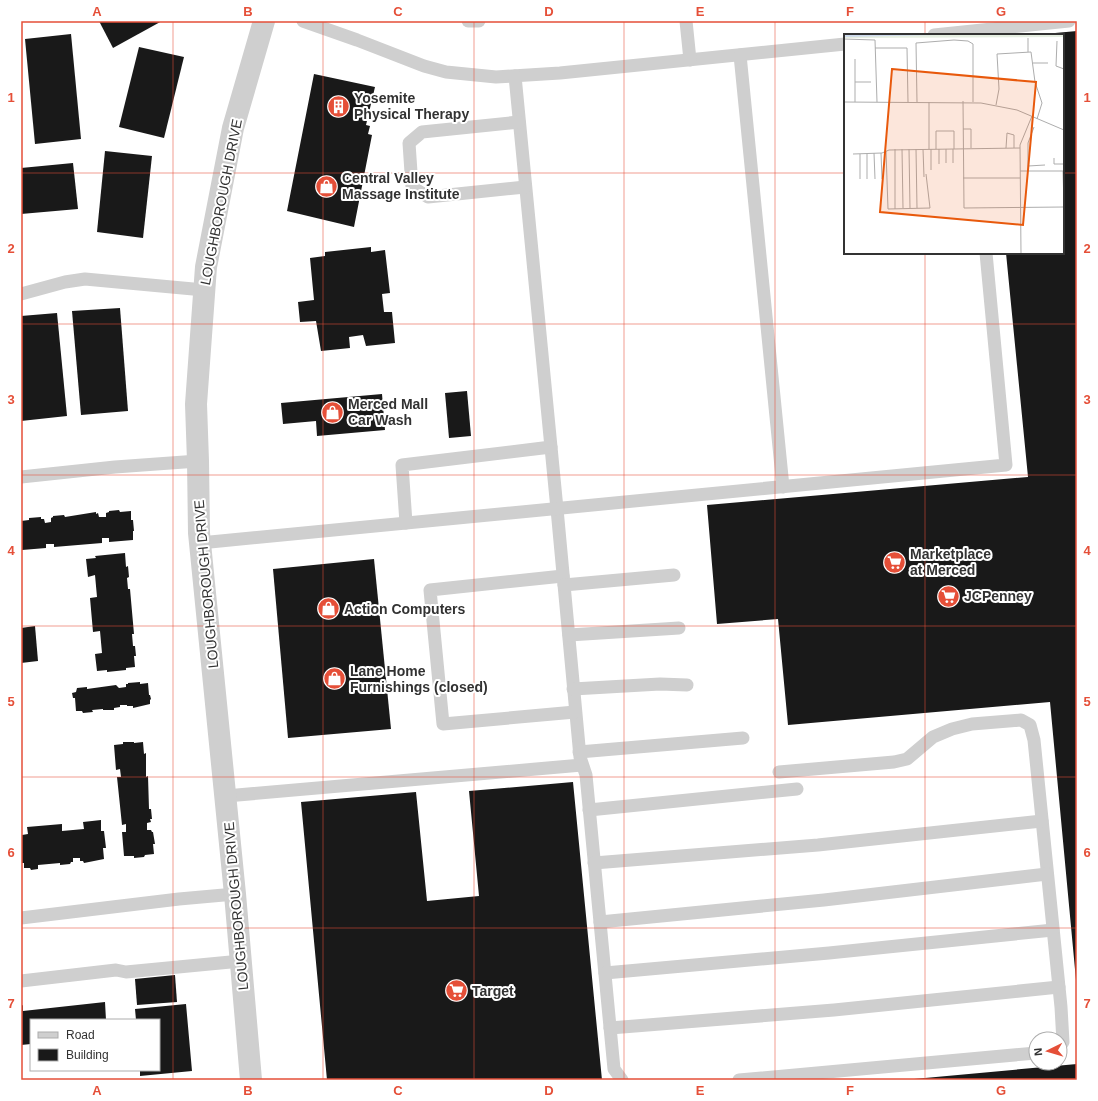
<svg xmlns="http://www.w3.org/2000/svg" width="1098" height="1101" font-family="Helvetica,sans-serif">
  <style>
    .building { fill: #191919 }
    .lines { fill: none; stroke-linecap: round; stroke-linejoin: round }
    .lane { stroke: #cfcfcf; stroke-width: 13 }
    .street { stroke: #cfcfcf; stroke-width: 22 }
    .grid { fill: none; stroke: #e54f38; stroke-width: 1; stroke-opacity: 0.55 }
    .labels { text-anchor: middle; stroke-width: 4; stroke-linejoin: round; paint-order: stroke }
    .poi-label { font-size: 14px; font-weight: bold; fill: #323232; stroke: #fff; text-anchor: start }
    .street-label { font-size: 14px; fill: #323232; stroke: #fff }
    .inset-river { fill: none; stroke: #cedaed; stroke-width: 2 }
    .inset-road { fill: none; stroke: #adadad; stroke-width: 1 }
    .view { fill: #e8590c; fill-opacity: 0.15; stroke: #e8590c; stroke-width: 2 }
    .inset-edge { fill: none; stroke: #323232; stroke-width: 2 }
    .neatline { fill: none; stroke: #e54f38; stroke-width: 1.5 }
    .grid-label { font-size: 13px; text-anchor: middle; font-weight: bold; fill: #e54f38 }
  </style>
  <rect width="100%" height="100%" fill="#fff"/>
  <g class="building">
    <polygon points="99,21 162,21 113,48"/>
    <polygon points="1077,31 1077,980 1076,980 1050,702 788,725 778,619 717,624 707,505 1028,477 1006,253 1063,253 1063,35 1044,35 1044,34"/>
    <polygon points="71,34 81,139 35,144 25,39"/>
    <polygon points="139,47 184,57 164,138 119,127"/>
    <polygon points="314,74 375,87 366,125 370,126 368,134 372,135 354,227 287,211"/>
    <polygon points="105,151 152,156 143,238 97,232"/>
    <polygon points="73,163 78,209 21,214 21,168"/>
    <polygon points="371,247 371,252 385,250 390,293 382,294 384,312 392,312 395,343 366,346 363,335 349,337 350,348 321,351 316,321 300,322 298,302 314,300 310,258 325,256 325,252"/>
    <polygon points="120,308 128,411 81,415 72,311"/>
    <polygon points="57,313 67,416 21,421 21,316"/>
    <polygon points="467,391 471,436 449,438 445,393"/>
    <polygon points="382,394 385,430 317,436 316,421 283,424 281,403"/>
    <polygon points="119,510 120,512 131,511 131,520 133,520 134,531 133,531 133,540 109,542 109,538 102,538 102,543 54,547 54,544 46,544 46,548 22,550 21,521 29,520 29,518 41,517 41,519 44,519 45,523 51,522 51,518 53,517 53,516 64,515 65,517 96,512 96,514 98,513 99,517 106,517 106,513 109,512 109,511"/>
    <polygon points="125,553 126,567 128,566 129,577 127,578 128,589 130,589 134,634 132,634 133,646 135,646 136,656 134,656 135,667 126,668 126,670 107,672 107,670 97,671 95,654 102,653 100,631 93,632 90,598 97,597 95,575 88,577 86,559 96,558 95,556"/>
    <polygon points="374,559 391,729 288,738 273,569"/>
    <polygon points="35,626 38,661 21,663 21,628"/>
    <polygon points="140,682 140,684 148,683 149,695 150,695 151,699 150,700 150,704 133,708 133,706 127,706 127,705 120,705 120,707 114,708 114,710 103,710 103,709 92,710 93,712 83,713 82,711 76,711 75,698 73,698 72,693 76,692 77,688 87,687 87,689 116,685 119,688 126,687 126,684 128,684 128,683"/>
    <polygon points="123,742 134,742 134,743 143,742 144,754 146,753 146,777 148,776 149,809 151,809 152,819 150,819 151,822 147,823 147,830 151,830 152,832 153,832 155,844 153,844 154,854 145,855 144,857 134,858 134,856 124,856 122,832 126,832 126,824 122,825 117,777 121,777 120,769 116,770 114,745 123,744"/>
    <polygon points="573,782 602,1080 327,1080 301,802 416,792 427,901 479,896 469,791"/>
    <polygon points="101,820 101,831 104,831 106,848 103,848 104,859 84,863 83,861 80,861 80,858 73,858 73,862 71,862 70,864 60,865 60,863 38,865 38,869 31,870 30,868 24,868 24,863 21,863 21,839 22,839 22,835 28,834 27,827 62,824 62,831 84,829 83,822"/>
    <polygon points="175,975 177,1002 137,1005 135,979"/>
    <polygon points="105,1002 106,1020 31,1020 31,1044 21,1045 21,1006 23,1005 23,1011"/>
    <polygon points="186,1004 192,1071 140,1076 140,1070 159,1070 159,1020 136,1020 135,1009"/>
    <polygon points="1077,1064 1077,1080 914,1080 914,1079"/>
  </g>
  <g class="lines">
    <g class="lane">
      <polyline points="303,21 357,40 424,66 446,72 496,77 560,73 845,44"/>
      <polyline points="468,21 479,21"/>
      <polyline points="686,21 690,60"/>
      <polyline points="934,35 1069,21"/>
      <polyline points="740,55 783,487"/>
      <polyline points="515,76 557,509 580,757 586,775 614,1069 622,1080"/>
      <polyline points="519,122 422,132 409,143 412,187 428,197 525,187"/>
      <polyline points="21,294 65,282 85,279 204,290"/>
      <polyline points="21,477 115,467 198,461"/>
      <polyline points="406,523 402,465 551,447"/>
      <polyline points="200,543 1006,465 986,253"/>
      <polyline points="563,576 430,590 443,724 575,712"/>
      <polyline points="564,585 674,575"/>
      <polyline points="569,635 679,628"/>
      <polyline points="573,689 660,684 687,685"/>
      <polyline points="579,752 743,738"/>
      <polyline points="779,772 894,762 907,759 933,737 952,729 972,724 1021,720 1030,725 1034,740 1061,1007 1063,1042 1060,1047"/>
      <polyline points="226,796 582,765"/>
      <polyline points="589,810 797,789"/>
      <polyline points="594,863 818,845 1042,821"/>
      <polyline points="21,918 179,899 235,894"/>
      <polyline points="600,922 824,900 1047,874"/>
      <polyline points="605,973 829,953 1053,930"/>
      <polyline points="21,981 116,970 126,972 241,961"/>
      <polyline points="610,1028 834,1010 1059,987"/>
      <polyline points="739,1080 1036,1053"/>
    </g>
    <polyline class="street" points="251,1080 235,894 199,533 198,461 196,404 206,267 233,128 264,21"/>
  </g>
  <path class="grid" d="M173,21v1059M323,21v1059M474,21v1059M624,21v1059M775,21v1059M925,21v14M21,173h824M1063,173h14M925,253v827M21,324h1056M21,475h1056M21,626h1056M21,777h1056M21,928h1056"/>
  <defs>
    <symbol id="building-disc" viewBox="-11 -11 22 22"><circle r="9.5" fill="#e54f38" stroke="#fff"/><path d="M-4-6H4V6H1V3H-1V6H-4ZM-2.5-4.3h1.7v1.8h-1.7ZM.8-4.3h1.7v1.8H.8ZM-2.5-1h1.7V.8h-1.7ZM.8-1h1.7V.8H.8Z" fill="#fff"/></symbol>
    <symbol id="shop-disc" viewBox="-11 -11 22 22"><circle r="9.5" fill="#e54f38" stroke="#fff"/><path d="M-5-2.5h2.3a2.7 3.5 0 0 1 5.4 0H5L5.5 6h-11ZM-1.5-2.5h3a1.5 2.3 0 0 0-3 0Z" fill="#fff"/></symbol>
    <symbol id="supermarket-disc" viewBox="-11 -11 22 22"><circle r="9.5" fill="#e54f38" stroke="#fff"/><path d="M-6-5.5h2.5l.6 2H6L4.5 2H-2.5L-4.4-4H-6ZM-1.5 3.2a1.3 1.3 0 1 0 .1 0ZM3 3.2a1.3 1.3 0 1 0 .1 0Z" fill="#fff"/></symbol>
  </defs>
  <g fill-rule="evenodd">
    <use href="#building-disc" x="326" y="94" width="25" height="25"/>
    <use href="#shop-disc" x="314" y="174" width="25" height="25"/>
    <use href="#shop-disc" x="320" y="400" width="25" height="25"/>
    <use href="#supermarket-disc" x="882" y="550" width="25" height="25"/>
    <use href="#supermarket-disc" x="936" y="584" width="25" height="25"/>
    <use href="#shop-disc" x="316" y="596" width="25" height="25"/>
    <use href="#shop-disc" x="322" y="666" width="25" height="25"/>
    <use href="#supermarket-disc" x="444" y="978" width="25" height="25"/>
  </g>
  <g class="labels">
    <g class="poi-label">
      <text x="354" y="103">Yosemite<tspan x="354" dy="16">Physical Therapy</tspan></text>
      <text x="342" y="183">Central Valley<tspan x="342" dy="16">Massage Institute</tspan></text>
      <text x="348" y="409">Merced Mall<tspan x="348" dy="16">Car Wash</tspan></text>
      <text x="910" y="559">Marketplace<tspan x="910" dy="16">at Merced</tspan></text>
      <text x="964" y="601">JCPenney</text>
      <text x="344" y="614">Action Computers</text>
      <text x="350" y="676">Lane Home<tspan x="350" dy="16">Furnishings (closed)</tspan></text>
      <text x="472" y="996">Target</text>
    </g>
    <g class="street-label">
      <text transform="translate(221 202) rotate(-79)" y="5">LOUGHBOROUGH DRIVE</text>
      <text transform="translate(206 584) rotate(-95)" y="5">LOUGHBOROUGH DRIVE</text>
      <text transform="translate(236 906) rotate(-95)" y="5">LOUGHBOROUGH DRIVE</text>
    </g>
  </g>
  <g transform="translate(844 34)">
    <rect width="220" height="220" fill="#fff"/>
    <path d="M0,0h220v3l-220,1z" fill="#e5eee1"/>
    <path class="inset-river" d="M0,2l92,-2"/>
    <path class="inset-road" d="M184,4v14M0,5l31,1 2,62M213,7l-1,25 8,3M31,14h32l1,54M11,25v43M189,29h15M11,48h16M119,67l1,107 100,-1M0,68l137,1 36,7 47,20M73,68l-1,-59 38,-3 14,1 5,3v58M85,68v47M152,71l3,-16 -2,-35 34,-2 4,30 7,21 -5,16M119,95h8v19M162,114l1,-15 7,2v13M51,115v60M58,115l1,59M65,115l1,59M72,115l1,59M79,115l1,28M87,115v21M92,115v-18h18v18M109,115v14M42,117l2,58 42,-1 -4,-34M30,119l1,26M37,119l1,26M9,120l29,-1 7,-3 131,-2M16,120v25M23,120v25M210,124v6h10M102,129v-14M95,130v-15M184,132l17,-1M176,137h43l1,34M184,137v-28l6,-16M119,144h57M177,220l-1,-109 12,-29"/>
    <path class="view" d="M48,35l144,13 -13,143 -143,-13z"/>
    <rect width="220" height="220" class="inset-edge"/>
  </g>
  <rect width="1098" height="1101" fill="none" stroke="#ffffff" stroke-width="44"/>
  <rect x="30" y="1019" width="130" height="52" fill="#ffffff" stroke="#adadad"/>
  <rect x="38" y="1032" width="20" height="6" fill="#cfcfcf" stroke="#adadad"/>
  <text x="66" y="1039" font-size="12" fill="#323232">Road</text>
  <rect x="38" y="1049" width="20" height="12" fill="#191919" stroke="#adadad"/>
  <text x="66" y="1059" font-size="12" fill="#323232">Building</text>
  <g transform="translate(1048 1051) rotate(265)"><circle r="19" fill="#ffffff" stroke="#adadad"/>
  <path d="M0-3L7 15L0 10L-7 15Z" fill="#e54f38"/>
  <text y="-6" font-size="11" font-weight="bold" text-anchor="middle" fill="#323232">N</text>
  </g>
  <rect x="22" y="22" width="1054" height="1057" class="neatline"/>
  <g class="grid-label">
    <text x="97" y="16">A</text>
    <text x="248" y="16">B</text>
    <text x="398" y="16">C</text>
    <text x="549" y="16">D</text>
    <text x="700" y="16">E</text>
    <text x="850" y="16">F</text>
    <text x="1001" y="16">G</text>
    <text x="11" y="102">1</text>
    <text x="1087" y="102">1</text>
    <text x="11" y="253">2</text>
    <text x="1087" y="253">2</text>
    <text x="11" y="404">3</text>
    <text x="1087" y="404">3</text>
    <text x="11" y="555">4</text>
    <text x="1087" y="555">4</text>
    <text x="11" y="706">5</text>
    <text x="1087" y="706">5</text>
    <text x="11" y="857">6</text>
    <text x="1087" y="857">6</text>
    <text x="11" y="1008">7</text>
    <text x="1087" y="1008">7</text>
    <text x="97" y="1095">A</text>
    <text x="248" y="1095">B</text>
    <text x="398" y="1095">C</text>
    <text x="549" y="1095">D</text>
    <text x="700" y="1095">E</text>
    <text x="850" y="1095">F</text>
    <text x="1001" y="1095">G</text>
  </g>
</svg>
